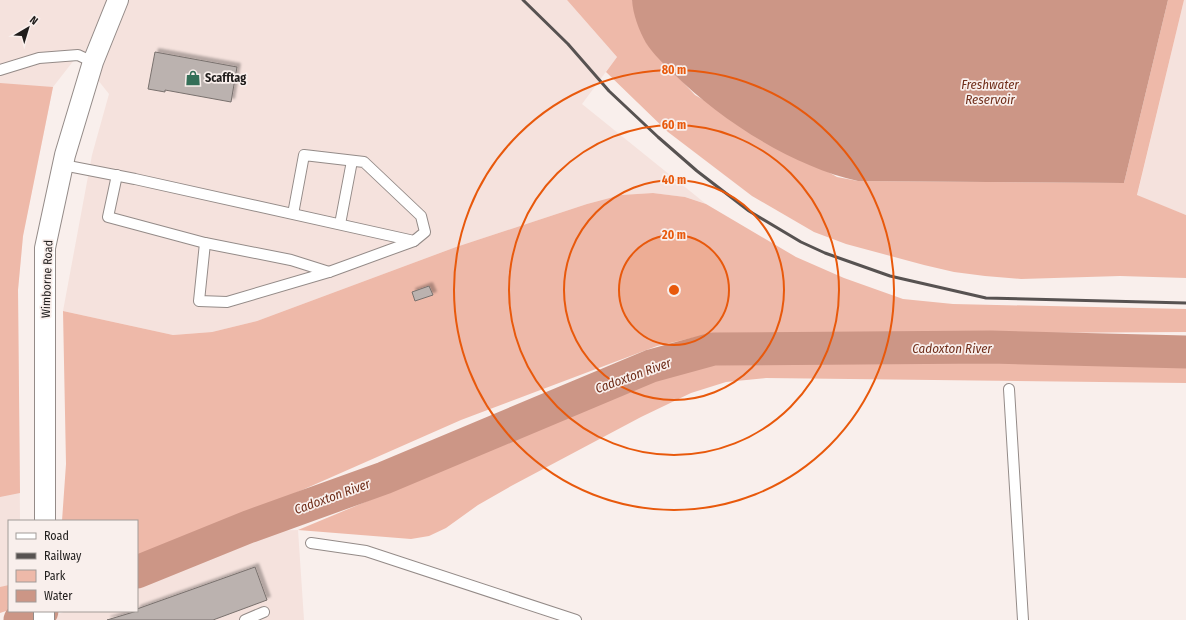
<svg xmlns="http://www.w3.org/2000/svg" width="1186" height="620" font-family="'Fira Sans Condensed',sans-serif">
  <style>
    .built { fill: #f5e2dd }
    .green { fill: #eeb9a9 }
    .water { fill: #cc9686 }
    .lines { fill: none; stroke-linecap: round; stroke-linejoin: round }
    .river { stroke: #cc9686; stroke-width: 33 }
    .building { fill: #bbb2af; stroke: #79716e; filter: url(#shadow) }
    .lane-casing { stroke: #948b88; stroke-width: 12 }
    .street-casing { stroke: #948b88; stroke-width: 22 }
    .lane { stroke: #fff; stroke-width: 10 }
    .street { stroke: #fff; stroke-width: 20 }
    .rail { stroke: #575251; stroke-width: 3 }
    .ring { fill: none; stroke: #e8590c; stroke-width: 2 }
    .labels { text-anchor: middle; stroke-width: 3.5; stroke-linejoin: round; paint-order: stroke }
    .poi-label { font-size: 12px; font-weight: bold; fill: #1f1c1b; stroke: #f9efec; text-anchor: start }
    .street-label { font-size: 12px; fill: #1f1c1b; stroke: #f9efec }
    .water-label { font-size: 13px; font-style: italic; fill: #702e1a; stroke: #f9efec }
    .centre { fill: #e8590c; stroke: #f9efec; stroke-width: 2 }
    .ring-label { font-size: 12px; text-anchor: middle; font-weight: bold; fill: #e8590c; stroke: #f9efec; stroke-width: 3.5; stroke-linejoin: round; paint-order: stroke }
  </style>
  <defs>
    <filter id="shadow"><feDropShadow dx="3.5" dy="-3.5" stdDeviation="1" flood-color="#0004"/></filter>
  </defs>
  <rect width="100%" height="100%" fill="#f9efec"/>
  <g class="built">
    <polygon points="0,0 567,0 617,57 582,104 706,204 685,197 653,193 621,195 587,204 456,247 257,321 212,332 173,335 63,311 92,155 109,94 78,55 53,87 23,236 18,290 20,521 9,521 9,596 0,600"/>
    <polygon points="1184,0 1186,0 1186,215 1137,196"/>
    <polygon points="298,530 304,620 44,620 66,611 137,611 137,582 262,531"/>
  </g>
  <g class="green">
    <polygon points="567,0 632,0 647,44 695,95 837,177 858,181 1124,183 1168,0 1184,0 1137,195 1186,215 1186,278 1120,276 1021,279 985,276 954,272 924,265 846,244 814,232 752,196 668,132 606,72 617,57"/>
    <polygon points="0,83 53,87 23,236 18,290 20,493 0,497"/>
    <polygon points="653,193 685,197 706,204 796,257 844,278 903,299 953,304 1186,309 1186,332 728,335 696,337 657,346 461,420 275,502 137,556 137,521 62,521 66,464 63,311 173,335 212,332 257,321 456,247 587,204 621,195"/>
    <polygon points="747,359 1186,365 1186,383 766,378 726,382 691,393 641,417 513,485 478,505 446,528 429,536 411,539 298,530 665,377 700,366"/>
    <polygon points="9,585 9,610 0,613 0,587"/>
  </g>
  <path class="water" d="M632,0h536l-44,183 -266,-2c-66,-15 -138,-61 -185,-108 -9,-9 -20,-19 -27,-30 -7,-13 -13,-28 -14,-43z"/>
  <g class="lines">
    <g class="river">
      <polyline points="137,572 248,527 384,478 651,366 713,349 991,347 1186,352"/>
      <polyline points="20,620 42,611"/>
    </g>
  </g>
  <g class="building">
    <polygon points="155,52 237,67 231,102 165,90 165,92 148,89"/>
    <polygon points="429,286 433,295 415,301 412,292"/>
    <polygon points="255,567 267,600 213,620 107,620 137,611 137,609"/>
  </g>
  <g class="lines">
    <defs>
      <g id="lane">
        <polyline points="0,70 39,58 78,55 93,62"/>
        <polyline points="63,165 135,179 414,241 425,232 421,216 364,162 304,155 293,214"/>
        <polyline points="117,175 108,217 205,243 199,301 227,302 329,272 414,241"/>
        <polyline points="340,224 352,161"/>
        <polyline points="205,243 291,260 329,272"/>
        <polyline points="1009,389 1023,620"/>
        <polyline points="311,543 366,551 576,620"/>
        <polyline points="245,620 264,612"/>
      </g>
      <g id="street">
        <polyline points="45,521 45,248 65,155 93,62 118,0"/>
        <polyline points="44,620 44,611"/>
      </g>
    </defs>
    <use href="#lane" class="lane-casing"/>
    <use href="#street" class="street-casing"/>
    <use href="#lane" class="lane"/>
    <use href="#street" class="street"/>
    <polyline class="rail" points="523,0 568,44 609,91 658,137 697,171 749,211 801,242 825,253 890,276 986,298 1186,303"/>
  </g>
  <circle cx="674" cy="290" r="55" fill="#e8590c" fill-opacity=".12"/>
  <g class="ring">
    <circle cx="674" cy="290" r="55"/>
    <circle cx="674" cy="290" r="110"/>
    <circle cx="674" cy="290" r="165"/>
    <circle cx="674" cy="290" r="220"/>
  </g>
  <defs>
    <symbol id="shop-bare" viewBox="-9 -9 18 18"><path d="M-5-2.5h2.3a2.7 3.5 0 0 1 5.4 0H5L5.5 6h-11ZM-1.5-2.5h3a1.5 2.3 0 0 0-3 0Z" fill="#346f58" stroke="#f9efec" stroke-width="2.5" paint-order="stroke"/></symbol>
  </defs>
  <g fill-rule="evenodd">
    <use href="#shop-bare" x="182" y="67" width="22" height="22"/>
  </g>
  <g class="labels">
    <g class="poi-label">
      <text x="205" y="82">Scafftag</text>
    </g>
    <g class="street-label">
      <text transform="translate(47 279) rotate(-88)" y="4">Wimborne Road</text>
    </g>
    <g class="water-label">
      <text x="990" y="89">Freshwater<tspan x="990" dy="15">Reservoir</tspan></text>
      <text x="952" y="353">Cadoxton River</text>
      <text transform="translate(633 375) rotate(-20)" y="5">Cadoxton River</text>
      <text transform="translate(332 496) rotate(-20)" y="5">Cadoxton River</text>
    </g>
  </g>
  <circle cx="674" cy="290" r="6" class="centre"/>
  <g class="ring-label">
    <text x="674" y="74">80 m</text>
    <text x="674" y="129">60 m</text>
    <text x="674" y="184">40 m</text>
    <text x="674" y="239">20 m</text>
  </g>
  <rect x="8" y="520" width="130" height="92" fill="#f9efec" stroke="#a29b98"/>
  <rect x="16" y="533" width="20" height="6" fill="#ffffff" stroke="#a29b98"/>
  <text x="44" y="540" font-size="12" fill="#1f1c1b">Road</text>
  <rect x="16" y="553" width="20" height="6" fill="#575251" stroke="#a29b98"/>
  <text x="44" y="560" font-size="12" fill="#1f1c1b">Railway</text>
  <rect x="16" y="570" width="20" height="12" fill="#eeb9a9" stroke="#a29b98"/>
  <text x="44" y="580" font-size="12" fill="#1f1c1b">Park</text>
  <rect x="16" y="590" width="20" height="12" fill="#cc9686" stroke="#a29b98"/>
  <text x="44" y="600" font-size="12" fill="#1f1c1b">Water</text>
  <g transform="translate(28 28) rotate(38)" stroke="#f9efec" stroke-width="3" paint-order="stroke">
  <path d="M0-3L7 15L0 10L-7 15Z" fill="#1f1c1b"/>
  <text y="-6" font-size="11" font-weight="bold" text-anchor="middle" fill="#1f1c1b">N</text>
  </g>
</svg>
